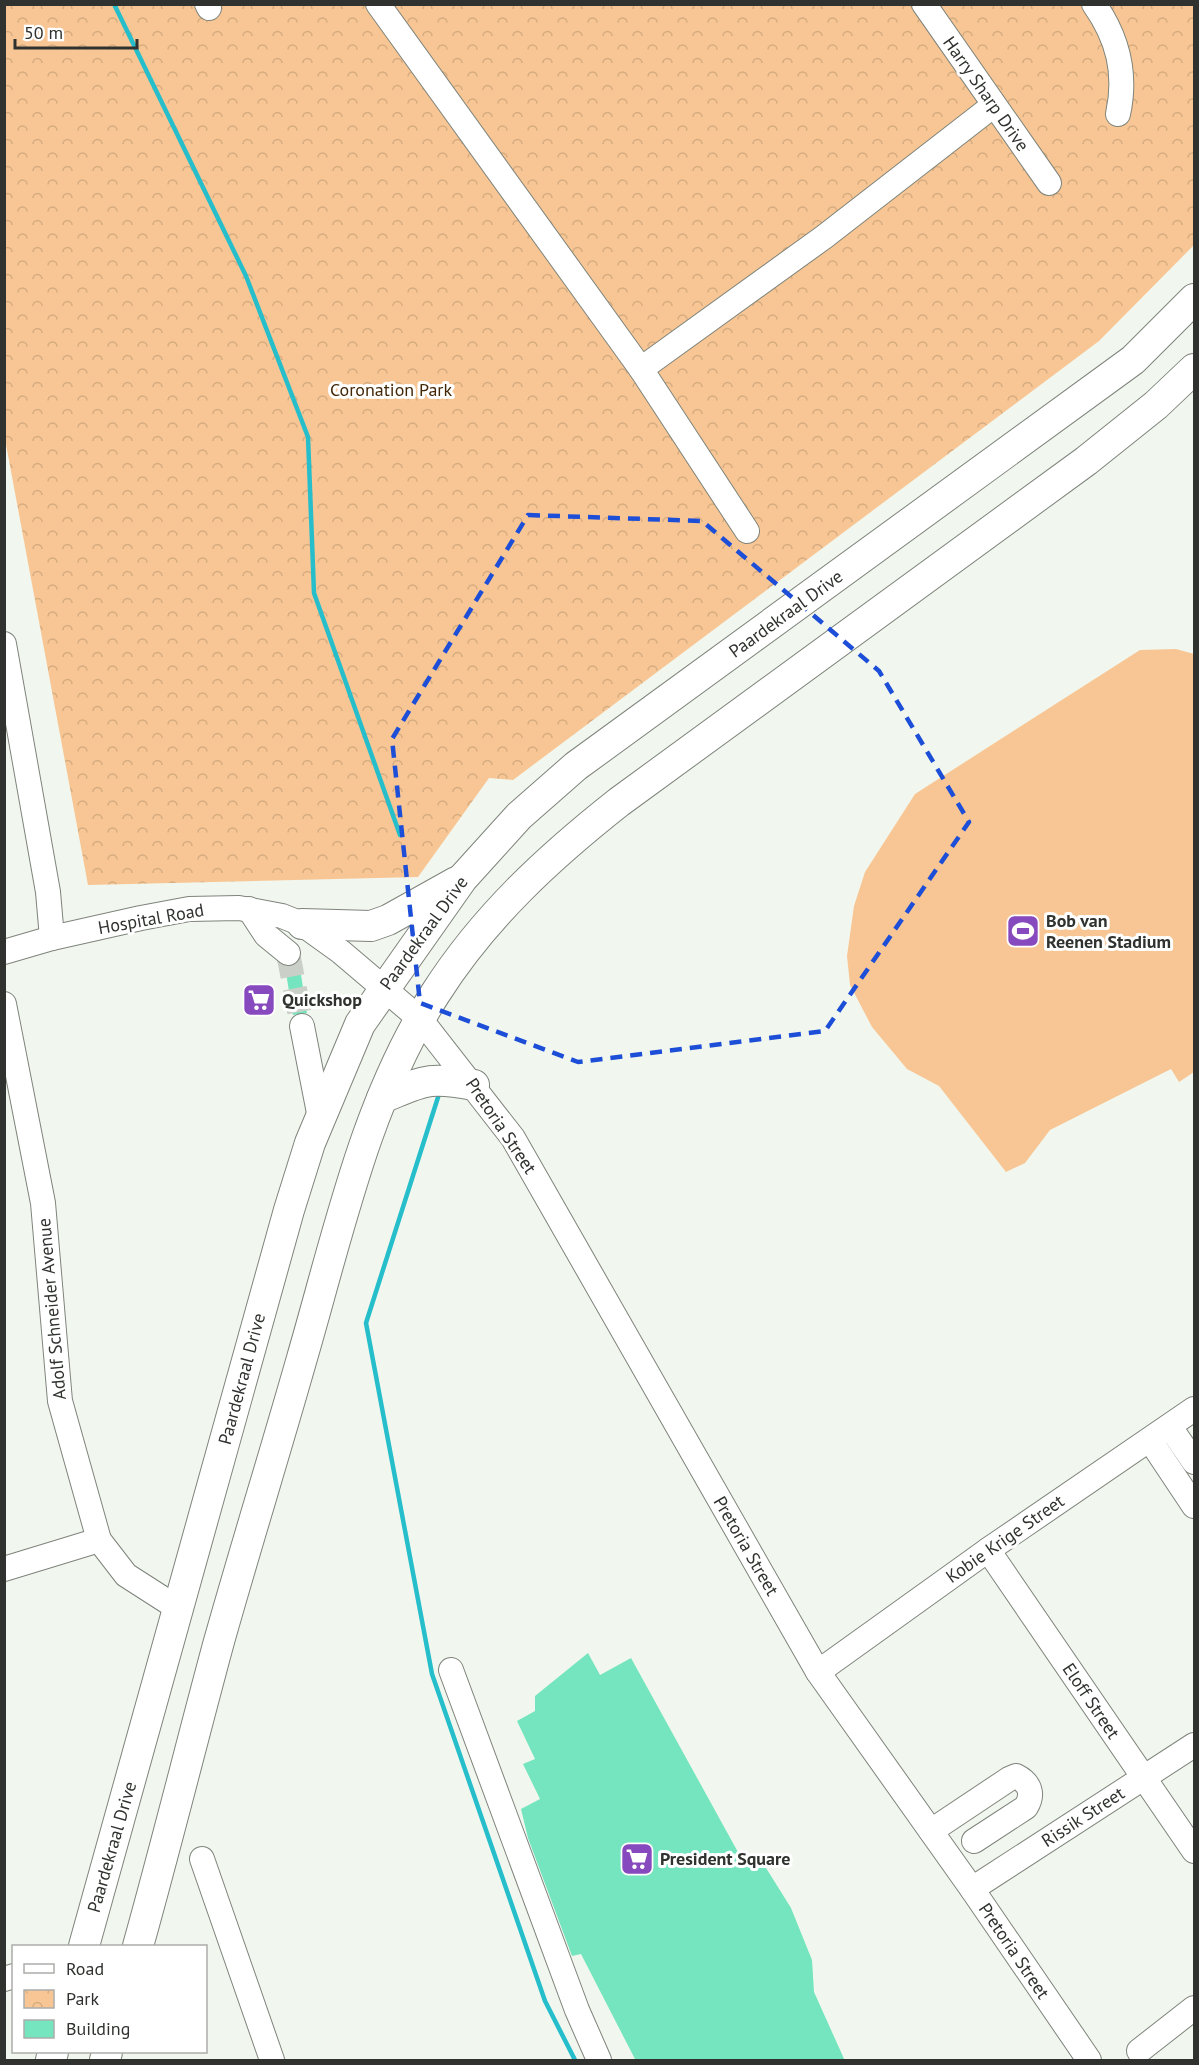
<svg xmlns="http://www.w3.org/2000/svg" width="1199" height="2065" font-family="'PT Sans',sans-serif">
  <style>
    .park { fill: url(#park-crowns) }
    .pitch { fill: #f8c694 }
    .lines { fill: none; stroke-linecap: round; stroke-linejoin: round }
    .stream { stroke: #26beca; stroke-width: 4.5 }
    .building { fill: #74e5be }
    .minor-tunnel { stroke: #cad0c8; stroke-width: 24; stroke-dasharray: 24 12; stroke-linecap: butt }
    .minor-casing { stroke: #7e847b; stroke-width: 26 }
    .major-casing { stroke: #7e847b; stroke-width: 32 }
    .minor { stroke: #fff; stroke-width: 24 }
    .major { stroke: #fff; stroke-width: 30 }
    .marked { fill: none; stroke: #1d4ed8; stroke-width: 4.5; stroke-dasharray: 12 8; stroke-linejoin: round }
    .labels { text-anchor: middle; stroke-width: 6; stroke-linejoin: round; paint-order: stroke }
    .street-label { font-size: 18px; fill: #2f322e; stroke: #fff }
    .park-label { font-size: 18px; fill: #422707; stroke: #fff }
    .poi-label { font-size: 18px; font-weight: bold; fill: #2f322e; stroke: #fff; text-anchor: start }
  </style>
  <defs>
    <pattern id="park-crowns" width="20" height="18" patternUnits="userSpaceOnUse" patternTransform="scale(1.5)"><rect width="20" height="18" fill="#f8c694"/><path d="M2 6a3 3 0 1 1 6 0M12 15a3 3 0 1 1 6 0" fill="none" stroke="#d5ab80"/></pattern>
  </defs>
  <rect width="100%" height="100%" fill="#f1f7ee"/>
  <polygon class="park" points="4,5 1194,5 1194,245 1099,341 513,780 489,778 418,877 88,885 5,439"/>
  <polygon class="pitch" points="1176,649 1194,654 1194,1072 1179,1082 1171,1069 1050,1130 1025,1163 1006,1172 939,1086 907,1069 872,1027 850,985 847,956 854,906 865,872 915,794 1140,650"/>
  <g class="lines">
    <g class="stream">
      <polyline points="114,4 246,276 308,437 314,593 400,835"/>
      <polyline points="440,1091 366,1323 432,1674 545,2001 575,2060"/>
    </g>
  </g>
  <g class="building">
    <polygon points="299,962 307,1013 293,1015 285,967"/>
    <polygon points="588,1653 600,1675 631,1658 744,1863 758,1855 791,1908 812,1960 814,1992 845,2061 636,2061 581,1954 572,1956 528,1838 521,1809 540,1799 523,1764 535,1759 517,1721 535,1711 535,1696"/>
  </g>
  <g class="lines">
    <polyline class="minor-tunnel" points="288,953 302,1026"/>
    <defs>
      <g id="minor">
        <polyline points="207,4 209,8"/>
        <polyline points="378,4 641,369 747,531"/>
        <polyline points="924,4 1049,183"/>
        <path d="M1094,4c24,34 33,69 24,110"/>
        <polyline points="641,369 824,237 994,105"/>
        <polyline points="4,644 48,892 52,938"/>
        <polyline points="249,909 266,935 288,953"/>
        <polyline points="4,952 52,938 141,918 189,909 239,908 282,916 302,924 341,952 421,1020 513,1138 818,1672 972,1889 1089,2060"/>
        <polyline points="4,1004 43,1203 60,1401 99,1540 126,1575 179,1609"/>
        <polyline points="302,1026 320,1118"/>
        <polyline points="1170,1427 1194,1462"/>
        <polyline points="1150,1440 1194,1506"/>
        <polyline points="988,1550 1194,1851"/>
        <polyline points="4,1569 99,1540"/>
        <polyline points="451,1670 577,2010 599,2060"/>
        <polyline points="818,1672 988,1550 1194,1409"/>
        <path d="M931,1831l78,-52 7,-3c14,7 18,18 10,31l-52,34"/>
        <polyline points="202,1859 272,2060"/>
        <polyline points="972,1889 1194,1745"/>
        <polyline points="4,1979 14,1976"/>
        <polyline points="1139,2051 1194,2008"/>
      </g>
      <g id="major">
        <polyline points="302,924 371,926 388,920 456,882"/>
        <path d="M382,1098c42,-17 45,-22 92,-13"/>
        <polyline points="84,1946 289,1210 310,1143 360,1024 462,879 519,816 576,766 1133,360 1194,299"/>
        <path d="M138,1946c28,-100 53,-201 80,-301 27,-96 57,-192 84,-287 36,-123 63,-255 133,-364 49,-77 113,-136 184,-192l467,-341 70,-56 38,-36"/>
        <polyline points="51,2060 53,2052"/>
        <polyline points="105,2060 107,2052"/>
      </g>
    </defs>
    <use href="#minor" class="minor-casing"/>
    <use href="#major" class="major-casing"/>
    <use href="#minor" class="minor"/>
    <use href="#major" class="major"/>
  </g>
  <path class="marked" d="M528,515l174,6 177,150 90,151 -144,209 -247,31 -158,-59 -28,-264z"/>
  <defs>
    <symbol id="stadium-square" viewBox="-11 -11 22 22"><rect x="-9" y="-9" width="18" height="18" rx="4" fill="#8749be" stroke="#fff"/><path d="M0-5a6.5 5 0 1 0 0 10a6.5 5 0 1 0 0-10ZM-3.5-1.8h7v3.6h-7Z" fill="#fff"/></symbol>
    <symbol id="supermarket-square" viewBox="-11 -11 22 22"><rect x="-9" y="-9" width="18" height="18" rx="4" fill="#8749be" stroke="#fff"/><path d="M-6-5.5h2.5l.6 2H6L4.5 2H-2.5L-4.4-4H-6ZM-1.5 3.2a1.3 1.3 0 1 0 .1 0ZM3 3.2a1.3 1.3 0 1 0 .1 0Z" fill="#fff"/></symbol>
  </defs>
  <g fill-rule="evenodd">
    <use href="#stadium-square" x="1004" y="912" width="38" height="38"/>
    <use href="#supermarket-square" x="240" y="981" width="38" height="38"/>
    <use href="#supermarket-square" x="618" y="1840" width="38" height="38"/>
  </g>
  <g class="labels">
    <g class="street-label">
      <text transform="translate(986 94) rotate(55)" y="6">Harry Sharp Drive</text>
      <text transform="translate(786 614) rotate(-36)" y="6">Paardekraal Drive</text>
      <text transform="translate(151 919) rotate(-10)" y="6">Hospital Road</text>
      <text transform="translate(424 933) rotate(-54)" y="6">Paardekraal Drive</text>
      <text transform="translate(501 1126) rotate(56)" y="6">Pretoria Street</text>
      <text transform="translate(52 1309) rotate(-95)" y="6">Adolf Schneider Avenue</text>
      <text transform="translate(242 1379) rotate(-75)" y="6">Paardekraal Drive</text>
      <text transform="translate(1005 1539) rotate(-35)" y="6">Kobie Krige Street</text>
      <text transform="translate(746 1546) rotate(60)" y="6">Pretoria Street</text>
      <text transform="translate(1091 1701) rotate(56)" y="6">Eloff Street</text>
      <text transform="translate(1083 1817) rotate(-33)" y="6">Rissik Street</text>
      <text transform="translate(112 1847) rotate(-74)" y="6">Paardekraal Drive</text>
      <text transform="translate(1014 1951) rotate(56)" y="6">Pretoria Street</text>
    </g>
    <g class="park-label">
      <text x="391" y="396">Coronation Park</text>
    </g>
    <g class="poi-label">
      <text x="1046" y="927">Bob van<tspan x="1046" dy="21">Reenen Stadium</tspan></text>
      <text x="282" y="1006">Quickshop</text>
      <text x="660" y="1865">President Square</text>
    </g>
  </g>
  <rect width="1199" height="2065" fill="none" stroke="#2f322e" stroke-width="12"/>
  <rect x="12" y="1945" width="195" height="108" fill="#ffffff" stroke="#acadab" stroke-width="1.5"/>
  <rect x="24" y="1964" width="30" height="9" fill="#ffffff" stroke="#acadab" stroke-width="1.5"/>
  <text x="66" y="1975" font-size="18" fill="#2f322e">Road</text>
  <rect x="24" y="1990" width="30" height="18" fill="url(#park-crowns)" stroke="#acadab" stroke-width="1.5"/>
  <text x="66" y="2005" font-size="18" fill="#2f322e">Park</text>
  <rect x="24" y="2020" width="30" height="18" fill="#74e5be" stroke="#acadab" stroke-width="1.5"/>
  <text x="66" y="2035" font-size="18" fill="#2f322e">Building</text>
  <path d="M15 39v9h122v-9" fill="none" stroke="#2f322e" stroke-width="3"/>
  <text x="24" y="39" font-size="18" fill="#2f322e" stroke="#ffffff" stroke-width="4.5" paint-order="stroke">50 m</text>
</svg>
